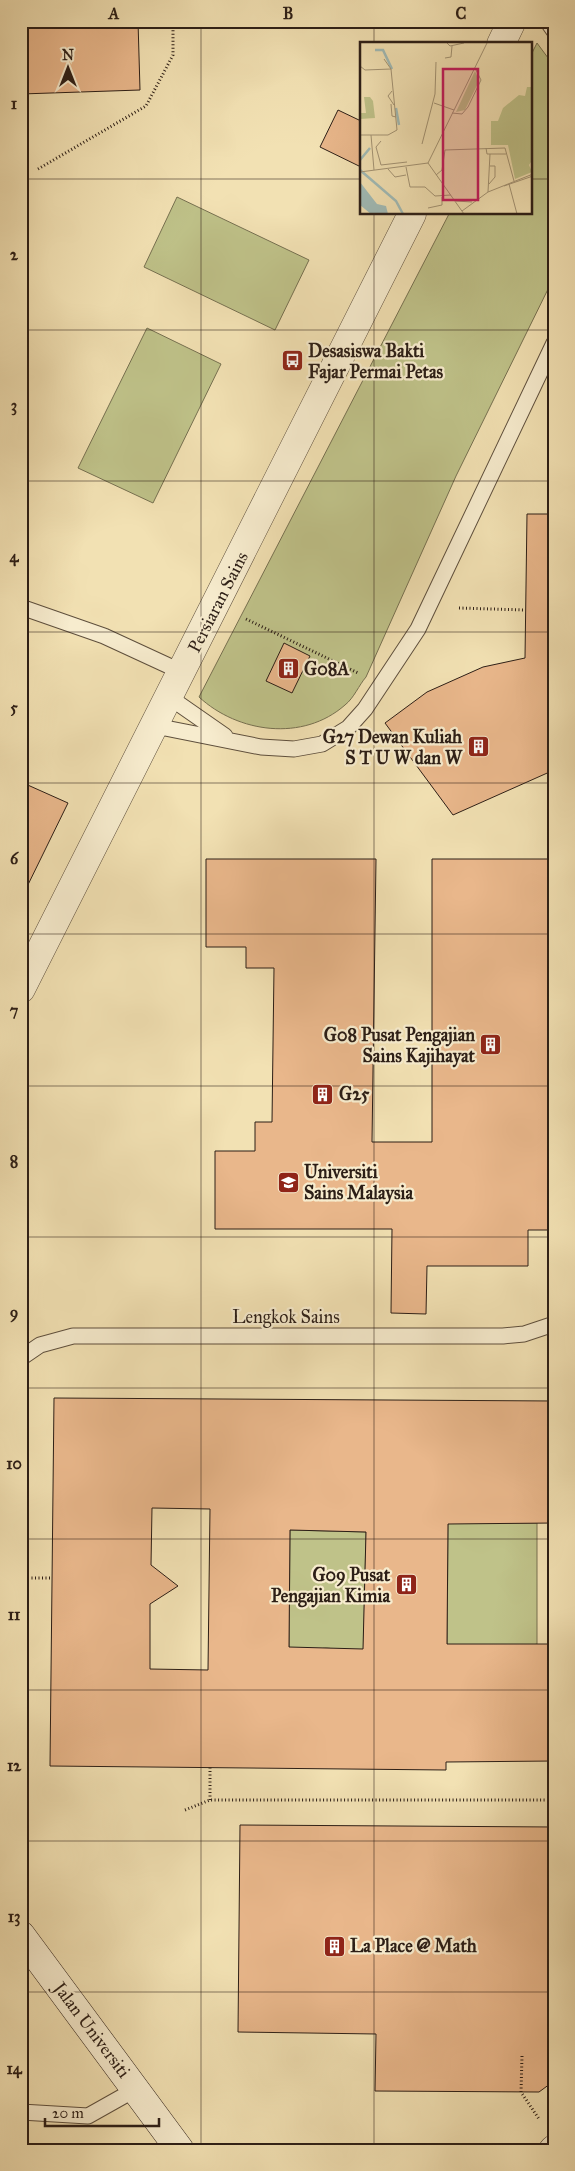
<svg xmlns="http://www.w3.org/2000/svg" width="575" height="2171" font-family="'IM FELL Great Primer',serif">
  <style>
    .green { fill: #bfc289; stroke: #767050 }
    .building { fill: #e9b78b; stroke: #2c1e16; fill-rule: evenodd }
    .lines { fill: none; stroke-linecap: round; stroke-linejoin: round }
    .lane-casing { stroke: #5e4f3d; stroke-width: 17 }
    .street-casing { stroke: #5e4f3d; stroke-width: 29 }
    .secondary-casing { stroke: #2c1e16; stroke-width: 29 }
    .path { stroke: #2c1e16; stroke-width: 3; stroke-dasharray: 1 2.5; stroke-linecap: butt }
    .lane { stroke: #f7ecce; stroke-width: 15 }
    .street { stroke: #f7ecce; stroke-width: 28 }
    .secondary { stroke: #f7ecce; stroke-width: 28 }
    .grid { fill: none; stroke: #2c1e16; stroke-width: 1; stroke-opacity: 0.55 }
    .labels { text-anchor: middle; stroke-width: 4.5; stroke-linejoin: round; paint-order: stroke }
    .poi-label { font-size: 18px; font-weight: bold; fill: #2c1e16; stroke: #f7ecce; text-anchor: start }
    .street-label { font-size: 18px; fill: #2c1e16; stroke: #f7ecce }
    .inset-river { fill: none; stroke: #a0bbb7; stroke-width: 2.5 }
    .inset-road { fill: none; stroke: #a39374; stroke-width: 1 }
    .view { fill: #c2185b; fill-opacity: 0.15; stroke: #c2185b; stroke-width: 2.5 }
    .inset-edge { fill: none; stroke: #2c1e16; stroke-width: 2.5 }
    .neatline { fill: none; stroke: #2c1e16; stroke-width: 2 }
    .grid-label { font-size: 16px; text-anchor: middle; font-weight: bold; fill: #2c1e16 }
  </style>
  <rect width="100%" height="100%" fill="#f2e1b3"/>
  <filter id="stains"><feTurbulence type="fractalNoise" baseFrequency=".004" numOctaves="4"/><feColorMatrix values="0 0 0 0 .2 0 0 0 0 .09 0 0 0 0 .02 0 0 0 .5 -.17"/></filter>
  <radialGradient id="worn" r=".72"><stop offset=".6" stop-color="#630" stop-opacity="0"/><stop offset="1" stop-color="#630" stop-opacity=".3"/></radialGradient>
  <g class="green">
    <path d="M537,43l17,23v211l-98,199 -90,201c-7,8 -12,21 -21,28 -42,37 -107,28 -146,-8l250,-483h82v-159z"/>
    <polygon points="177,197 309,260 275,330 144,267"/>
    <polygon points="147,328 221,364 153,503 78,468"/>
    <rect x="551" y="948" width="3" height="193"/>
    <polygon points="448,1523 537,1523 537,1644 447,1665"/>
    <path d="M290,1530l76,2 -3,139c-38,-31 -35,-30 -74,-1z"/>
  </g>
  <g class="building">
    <polygon points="21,21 138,21 140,90 21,94"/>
    <polygon points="338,110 361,121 361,167 320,147"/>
    <polygon points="527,514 554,514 554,770 453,815 385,723 427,692 483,667 525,658"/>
    <polygon points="284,643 310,656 292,693 266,681"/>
    <polygon points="21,782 68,803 21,899"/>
    <polygon points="206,859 376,859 372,1142 432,1142 432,859 554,859 554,948 551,948 554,1230 528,1230 528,1266 427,1266 426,1314 391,1313 392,1229 215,1229 215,1151 255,1151 255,1122 272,1122 274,968 246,968 246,947 206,947"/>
    <path d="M54,1398l500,3v122l-106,1 -1,120h107v117l-108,1v8l-396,-4zM152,1508l58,1 -2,161 -58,-1v-65l28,-18 -27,-21zM290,1530l76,2 -3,117 -74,-2z"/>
    <polygon points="240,1825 554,1827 554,2081 539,2092 375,2091 376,2034 238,2032"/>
  </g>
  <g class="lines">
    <defs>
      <g id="lane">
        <polyline points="547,21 554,31"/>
        <polyline points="21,607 104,636 182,672"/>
        <polyline points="169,697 225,736"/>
        <polyline points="155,726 261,747 294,749 322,744 348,728 365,709 418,629 554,343"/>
        <polyline points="21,1358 40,1345 73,1336 503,1336 524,1334 554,1324"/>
        <polyline points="21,2112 88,2116 136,2089"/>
      </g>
      <g id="street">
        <polyline points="501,44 512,21"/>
        <polyline points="21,989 412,214"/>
      </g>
      <g id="secondary">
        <polyline points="21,1935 180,2150"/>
        <polyline points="553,2150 554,2149"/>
      </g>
    </defs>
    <use href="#lane" class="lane-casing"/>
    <use href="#street" class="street-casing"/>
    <use href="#secondary" class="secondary-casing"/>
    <g class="path">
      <polyline points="38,169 146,106 173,55 173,21"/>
      <polyline points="459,608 525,610"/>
      <polyline points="246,619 358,673"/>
      <polyline points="21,1578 52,1578"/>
      <polyline points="210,1800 210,1767"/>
      <polyline points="185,1810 210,1800 554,1800"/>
      <polyline points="522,2056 521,2092 539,2119"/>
    </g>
    <use href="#lane" class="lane"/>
    <use href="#street" class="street"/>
    <use href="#secondary" class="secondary"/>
  </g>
  <path class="grid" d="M201,21v2129M374,21v23M21,179h340M531,179h23M374,214v1936M21,330h533M21,481h533M21,632h533M21,783h533M21,934h533M21,1086h533M21,1237h533M21,1388h533M21,1539h533M21,1690h533M21,1841h533M21,1992h533"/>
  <defs>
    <symbol id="bus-square" viewBox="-11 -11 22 22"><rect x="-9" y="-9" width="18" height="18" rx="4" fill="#8f2418" stroke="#f7ecce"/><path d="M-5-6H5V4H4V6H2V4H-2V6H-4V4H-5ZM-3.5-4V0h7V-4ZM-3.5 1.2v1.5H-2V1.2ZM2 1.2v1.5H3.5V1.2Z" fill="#fff"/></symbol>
    <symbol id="building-square" viewBox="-11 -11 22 22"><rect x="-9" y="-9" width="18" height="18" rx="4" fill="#8f2418" stroke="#f7ecce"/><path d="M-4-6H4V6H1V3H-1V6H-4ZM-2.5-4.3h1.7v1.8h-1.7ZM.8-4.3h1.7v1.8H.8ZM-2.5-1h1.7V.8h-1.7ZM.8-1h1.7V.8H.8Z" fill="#fff"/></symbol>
    <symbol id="university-square" viewBox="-11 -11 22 22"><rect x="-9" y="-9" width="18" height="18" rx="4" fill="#8f2418" stroke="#f7ecce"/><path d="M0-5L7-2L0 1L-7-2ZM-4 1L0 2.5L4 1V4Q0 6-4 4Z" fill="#fff"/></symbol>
  </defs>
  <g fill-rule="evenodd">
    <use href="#bus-square" x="280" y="348" width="25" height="25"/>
    <use href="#building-square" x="276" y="656" width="25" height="25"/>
    <use href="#building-square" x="466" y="734" width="25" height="25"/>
    <use href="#building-square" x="478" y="1032" width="25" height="25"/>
    <use href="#building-square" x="310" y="1082" width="25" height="25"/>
    <use href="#university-square" x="276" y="1170" width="25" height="25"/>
    <use href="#building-square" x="394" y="1572" width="25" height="25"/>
    <use href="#building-square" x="322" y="1934" width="25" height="25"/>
  </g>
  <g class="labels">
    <g class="poi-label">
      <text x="308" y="357">Desasiswa Bakti<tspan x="308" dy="21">Fajar Permai Petas</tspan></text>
      <text x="304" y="675">G08A</text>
      <text x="462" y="743" text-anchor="end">G27 Dewan Kuliah<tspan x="462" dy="21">S T U W dan W</tspan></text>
      <text x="475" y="1041" text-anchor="end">G08 Pusat Pengajian<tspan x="475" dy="21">Sains Kajihayat</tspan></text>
      <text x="339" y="1100">G25</text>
      <text x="304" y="1178">Universiti<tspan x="304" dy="21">Sains Malaysia</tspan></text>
      <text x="390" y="1581" text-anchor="end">G09 Pusat<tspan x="390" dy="21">Pengajian Kimia</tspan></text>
      <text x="350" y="1952">La Place @ Math</text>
    </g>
    <g class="street-label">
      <text transform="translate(218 602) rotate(-63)" y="6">Persiaran Sains</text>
      <text x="286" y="1323">Lengkok Sains</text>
      <text transform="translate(92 2030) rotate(53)" y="6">Jalan Universiti</text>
    </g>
  </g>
  <g transform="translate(360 42)">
    <rect width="172" height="172" fill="#f2e1b3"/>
    <path d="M115,29l4,10 -14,29 -9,2zM167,45h5l1,72 -4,6 3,7 -17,7 -7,-34h-17v-24h7l5,-13 16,-13 6,1zM4,55h6l3,4 2,17 -15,1v-6h6z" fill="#bfc289"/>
    <path d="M0,140l17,22 9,2 2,8h-17l-11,-9z" fill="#a0bbb7"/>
    <path class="inset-river" d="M15,8h8l9,19M36,66l3,17M0,118l10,-12M0,128l36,31 7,13"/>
    <path class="inset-road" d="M87,1l3,3 14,-3M85,16l6,-1 1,-11M0,24l5,4 26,-1M32,49l-4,5 6,9M74,61l20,7M31,62l1,12 4,1M92,71l10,1 6,-7 13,-27 -6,-12M0,93h28l9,-5 -6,-61 -7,-10M11,93l3,35M21,99l-5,6 5,18 26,-3M62,102l13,-50 1,-32M126,106l1,6h19M68,121l59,-120M68,121l36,51M46,125l4,20h15l10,9 16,-1M28,127l7,8 11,-2M0,130l68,-9M76,133l6,-5 3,-20 60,-2 9,33M129,142l6,-7v-11h-5M149,142l8,30M144,144l29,-10M128,150l2,-38M96,159l16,1M68,166l14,-3v-8M102,169l26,-19 45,-18"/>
    <path class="view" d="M83,27h35v131h-35z"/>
    <rect width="172" height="172" class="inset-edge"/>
  </g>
  <rect width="575" height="2171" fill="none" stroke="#f2e1b3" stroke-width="55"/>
  <g transform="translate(68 68)" stroke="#f7ecce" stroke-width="4" paint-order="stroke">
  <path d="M0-4L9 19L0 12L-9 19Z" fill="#2c1e16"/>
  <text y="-8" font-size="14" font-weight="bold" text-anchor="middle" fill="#2c1e16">N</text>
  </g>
  <path d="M45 2118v8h114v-8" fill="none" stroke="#2c1e16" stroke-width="2.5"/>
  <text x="52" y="2118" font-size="15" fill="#2c1e16" stroke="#f7ecce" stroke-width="4" paint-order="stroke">20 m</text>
  <rect x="28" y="28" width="520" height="2116" class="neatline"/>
  <g class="grid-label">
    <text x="114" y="19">A</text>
    <text x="288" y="19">B</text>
    <text x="461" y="19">C</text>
    <text x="14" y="109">1</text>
    <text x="14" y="260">2</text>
    <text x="14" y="411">3</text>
    <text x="14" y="562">4</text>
    <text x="14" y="713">5</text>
    <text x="14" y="864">6</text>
    <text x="14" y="1016">7</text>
    <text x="14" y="1167">8</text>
    <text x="14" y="1318">9</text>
    <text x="14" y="1469">10</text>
    <text x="14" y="1620">11</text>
    <text x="14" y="1771">12</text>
    <text x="14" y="1922">13</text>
    <text x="14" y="2074">14</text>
  </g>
  <rect width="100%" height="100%" filter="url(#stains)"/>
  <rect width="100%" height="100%" fill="url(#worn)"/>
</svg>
